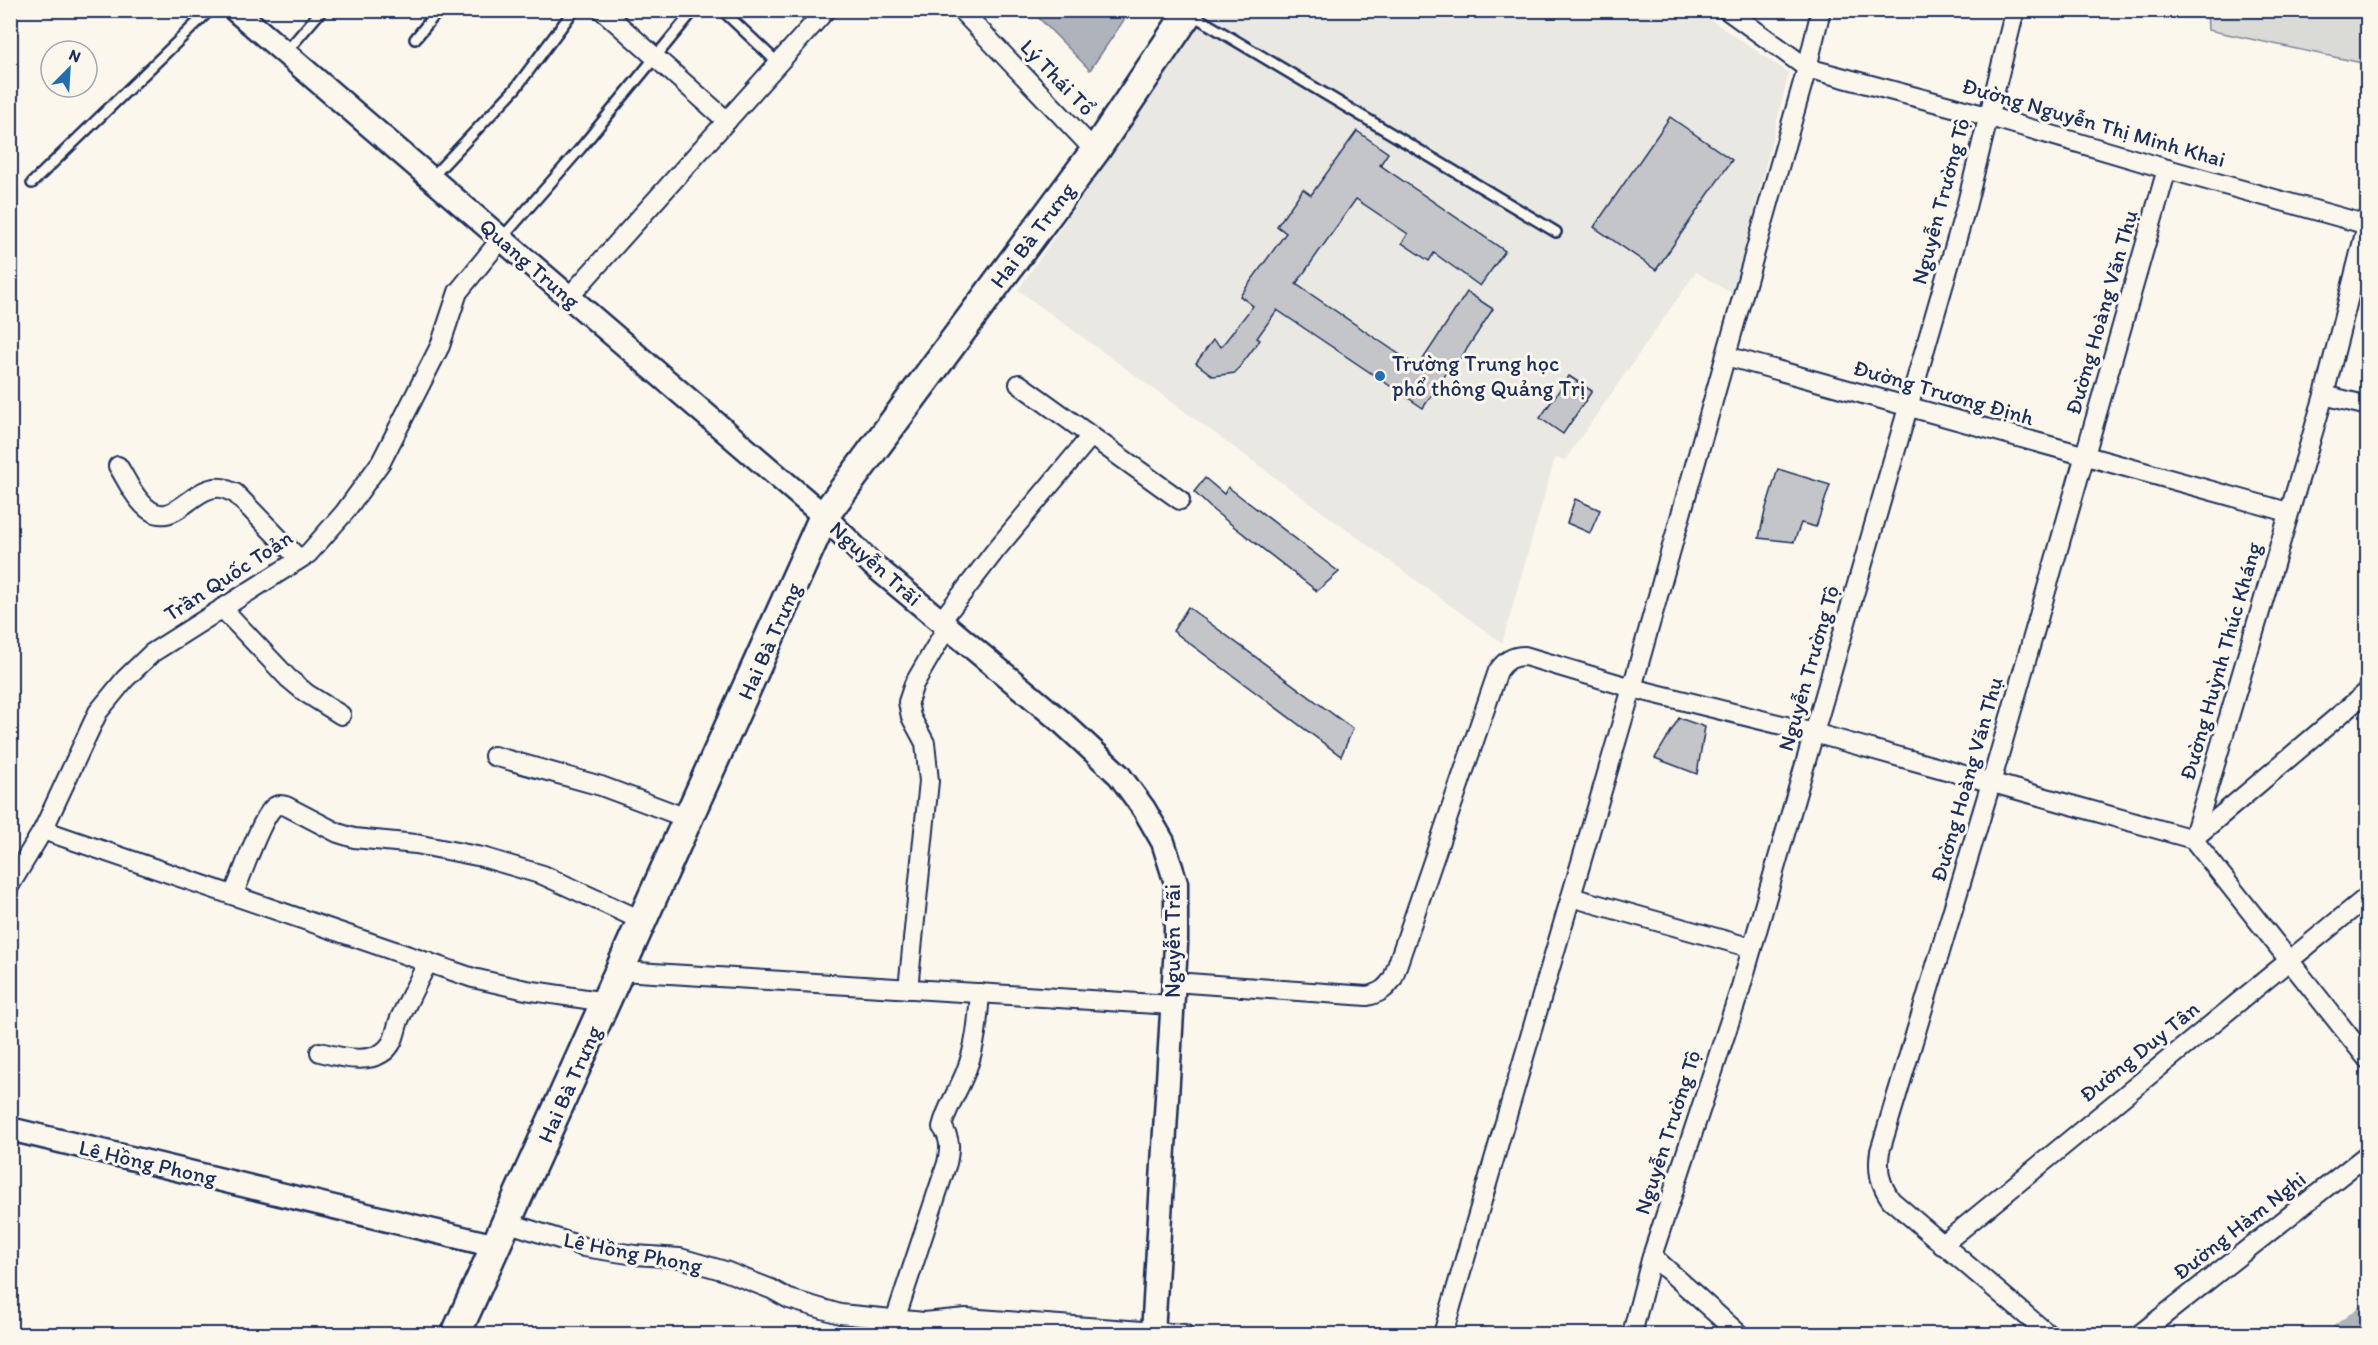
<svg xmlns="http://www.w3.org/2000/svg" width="2378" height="1345" font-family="Itim,sans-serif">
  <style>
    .built { fill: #eae8e2 }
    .green { fill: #dadad7; stroke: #7a849a; stroke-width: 1.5 }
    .water { fill: #afb3bb; stroke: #747e96; stroke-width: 1.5 }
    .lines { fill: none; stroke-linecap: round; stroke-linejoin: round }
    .canal { stroke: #afb3bb; stroke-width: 22 }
    .building { fill: #c3c5c9; stroke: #1b2f5e; stroke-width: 1.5 }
    .service-casing { stroke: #1b2f5e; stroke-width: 14 }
    .minor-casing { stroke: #1b2f5e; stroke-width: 22 }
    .tertiary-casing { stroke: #1b2f5e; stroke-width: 27 }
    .primary-casing { stroke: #1b2f5e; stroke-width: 33 }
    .service { stroke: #fbf7ec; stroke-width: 9 }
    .minor { stroke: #fbf7ec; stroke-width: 18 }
    .tertiary { stroke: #fbf7ec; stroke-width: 22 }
    .primary { stroke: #fbf7ec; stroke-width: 28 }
    .poi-dot { fill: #1f6fb2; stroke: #fbf7ec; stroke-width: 2 }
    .labels { text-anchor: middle; stroke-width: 6; stroke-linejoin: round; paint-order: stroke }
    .street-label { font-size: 22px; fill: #1b2f5e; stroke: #fbf7ec }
    .poi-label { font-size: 22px; fill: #1b2f5e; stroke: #fbf7ec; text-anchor: start }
  </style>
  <rect width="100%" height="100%" fill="#fbf7ec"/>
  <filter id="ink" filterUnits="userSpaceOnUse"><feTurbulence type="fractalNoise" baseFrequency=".0167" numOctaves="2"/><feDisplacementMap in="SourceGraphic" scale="12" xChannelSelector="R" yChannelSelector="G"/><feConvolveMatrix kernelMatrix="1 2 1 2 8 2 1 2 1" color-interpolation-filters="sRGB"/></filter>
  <g filter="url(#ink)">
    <polygon class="built" points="1210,11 1698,11 1789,73 1733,294 1696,272 1565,460 1555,458 1502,643 1018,290"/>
    <polygon class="green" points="2207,11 2367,11 2367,64 2208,30"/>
    <polygon class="water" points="1032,11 1130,11 1090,70"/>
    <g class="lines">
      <polyline class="canal" points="2341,1334 2368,1314"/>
    </g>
    <g class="building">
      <polygon points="1670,117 1732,160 1656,270 1594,227"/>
      <polygon points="1357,131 1388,153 1380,165 1505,251 1480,286 1434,253 1429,261 1402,243 1408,234 1356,199 1296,284 1418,367 1467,292 1493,309 1457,364 1454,362 1423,408 1277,310 1257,338 1260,340 1235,373 1213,376 1196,363 1213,340 1221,347 1253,306 1240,296 1286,233 1277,226 1303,189 1311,195"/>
      <polygon points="1569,376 1592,391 1563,434 1540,418"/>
      <polygon points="1778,469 1830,485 1816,527 1801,523 1794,542 1759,538 1765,511"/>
      <polygon points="1205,478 1224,494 1228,487 1339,572 1317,591 1214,511 1194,492"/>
      <polygon points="1575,499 1600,510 1590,533 1567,523"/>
      <polygon points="1188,607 1353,729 1341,756 1173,631"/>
      <polygon points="1679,718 1705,727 1697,774 1655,758"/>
    </g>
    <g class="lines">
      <defs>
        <g id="service">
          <polyline points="722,10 779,64"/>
          <polyline points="1191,14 1556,232"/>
          <polyline points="415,39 439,10"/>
          <polyline points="286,52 322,10"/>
          <polyline points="432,177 515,89 574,10"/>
          <polyline points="32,183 210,10"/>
          <polyline points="502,238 580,149 694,10"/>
        </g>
        <g id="minor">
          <polyline points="602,10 727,121"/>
          <polyline points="961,10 1095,151"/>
          <polyline points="1727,10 1807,68 1987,116 2167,169 2368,225"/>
          <polyline points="2367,225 2324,395 2193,839 2368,1060"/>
          <polyline points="569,297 826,10"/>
          <polyline points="1726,356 2288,512"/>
          <polyline points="1019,384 1180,500"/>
          <polyline points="2324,395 2368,406"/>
          <path d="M118,466c7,11 13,25 22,35 31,38 51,-18 82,-13 4,1 9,4 13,5l64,66"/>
          <polyline points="222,608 288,678 306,693 341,715"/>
          <polyline points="941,621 995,551 1091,436"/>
          <polyline points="494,756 601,786 689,819"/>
          <polyline points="43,830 473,978 526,990 606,1002"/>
          <polyline points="10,885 43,830 98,712 125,679 152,653 308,554 344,513 381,462 440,346 458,292 501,239"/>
          <path d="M233,895c9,-19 27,-75 40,-87 4,-4 8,-3 13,-2l52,27 16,5 62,6 66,13 61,18 100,46"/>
          <polyline points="1571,897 1752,948"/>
          <polyline points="621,971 1172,1005"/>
          <path d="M1174,982l193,14c13,-3 19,-7 26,-18l105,-307c7,-10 14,-15 27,-15l107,32 182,45 379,106 175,-148"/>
          <polyline points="908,989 929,781 925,743 911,717 908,702 914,684 947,627"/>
          <path d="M320,1052c22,6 60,16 73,-12 3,-7 4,-15 7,-22 9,-19 18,-37 28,-56"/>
          <polyline points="506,1222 584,1247 635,1255 680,1258 725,1271 771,1289 789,1299 840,1314 924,1322 966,1318 1184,1334"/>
          <polyline points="1942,1245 2368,896"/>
          <polyline points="1652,1256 1739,1334"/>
          <path d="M895,1320l52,-157c3,-14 4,-24 -5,-36 5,-21 17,-37 24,-56 10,-25 12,-51 14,-78"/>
          <polyline points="1443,1334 1632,688 1807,68 1821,10"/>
          <polyline points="1632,1334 1652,1256 1740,990 1814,733 1966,207 2015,10"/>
          <path d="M2048,1334l-157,-134c-11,-16 -14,-29 -11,-49l111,-368 176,-614"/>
          <polyline points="2140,1334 2368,1154"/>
        </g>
        <g id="tertiary">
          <polyline points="235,10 824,516 872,564 1063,723 1119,775 1144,809 1163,842 1176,883 1176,945 1153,1334"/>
          <polyline points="10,1129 496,1246"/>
        </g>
        <polyline id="primary" points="456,1334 824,516 1095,151 1190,10"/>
      </defs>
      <use href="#service" class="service-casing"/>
      <use href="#minor" class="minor-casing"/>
      <use href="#tertiary" class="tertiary-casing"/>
      <use href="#primary" class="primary-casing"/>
      <use href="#service" class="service"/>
      <use href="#minor" class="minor"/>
      <use href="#tertiary" class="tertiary"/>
      <use href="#primary" class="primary"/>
    </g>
  </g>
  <circle class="poi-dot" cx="1380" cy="376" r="6"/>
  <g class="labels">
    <g class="street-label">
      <text transform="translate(1058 77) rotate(46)" y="8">Lý Thái Tổ</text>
      <text transform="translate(2094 122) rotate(16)" y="8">Đường Nguyễn Thị Minh Khai</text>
      <text transform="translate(1940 201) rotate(-75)" y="8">Nguyễn Trường Tộ</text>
      <text transform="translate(1032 235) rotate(-53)" y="8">Hai Bà Trưng</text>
      <text transform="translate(530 263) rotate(41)" y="8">Quang Trung</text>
      <text transform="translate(2101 312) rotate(-74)" y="8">Đường Hoàng Văn Thụ</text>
      <text transform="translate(1944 392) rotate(16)" y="8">Đường Trương Định</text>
      <text transform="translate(876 563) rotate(42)" y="8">Nguyễn Trãi</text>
      <text transform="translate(228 575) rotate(-33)" y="8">Trần Quốc Toản</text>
      <text transform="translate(769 641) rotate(-66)" y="8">Hai Bà Trưng</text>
      <text transform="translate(2220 661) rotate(-74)" y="8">Đường Huỳnh Thúc Kháng</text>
      <text transform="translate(1808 668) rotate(-74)" y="8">Nguyễn Trường Tộ</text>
      <text transform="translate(1966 779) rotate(-74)" y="8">Đường Hoàng Văn Thụ</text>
      <text transform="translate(1172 941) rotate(-90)" y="8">Nguyễn Trãi</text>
      <text transform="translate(2139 1051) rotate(-39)" y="8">Đường Duy Tân</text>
      <text transform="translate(569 1084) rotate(-66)" y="8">Hai Bà Trưng</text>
      <text transform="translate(1667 1132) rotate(-72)" y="8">Nguyễn Trường Tộ</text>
      <text transform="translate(148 1162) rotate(13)" y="8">Lê Hồng Phong</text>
      <text transform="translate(2239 1225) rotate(-38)" y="8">Đường Hàm Nghi</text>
      <text transform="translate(633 1252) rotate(11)" y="8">Lê Hồng Phong</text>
    </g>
    <g class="poi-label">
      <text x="1392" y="371">Trường Trung học<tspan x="1392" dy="25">phổ thông Quảng Trị</tspan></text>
    </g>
  </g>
  <rect width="2378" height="1345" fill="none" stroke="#fbf7ec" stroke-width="36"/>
  <rect x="18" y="18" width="2342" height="1309" fill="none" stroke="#1b2f5e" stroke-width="2" filter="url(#ink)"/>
  <g transform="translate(69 69) rotate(24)"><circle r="28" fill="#fbf7ec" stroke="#a1a7b3" stroke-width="1.5"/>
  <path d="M0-4.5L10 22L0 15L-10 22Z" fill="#1f6fb2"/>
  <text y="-9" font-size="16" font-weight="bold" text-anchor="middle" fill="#1b2f5e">N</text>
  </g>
</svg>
